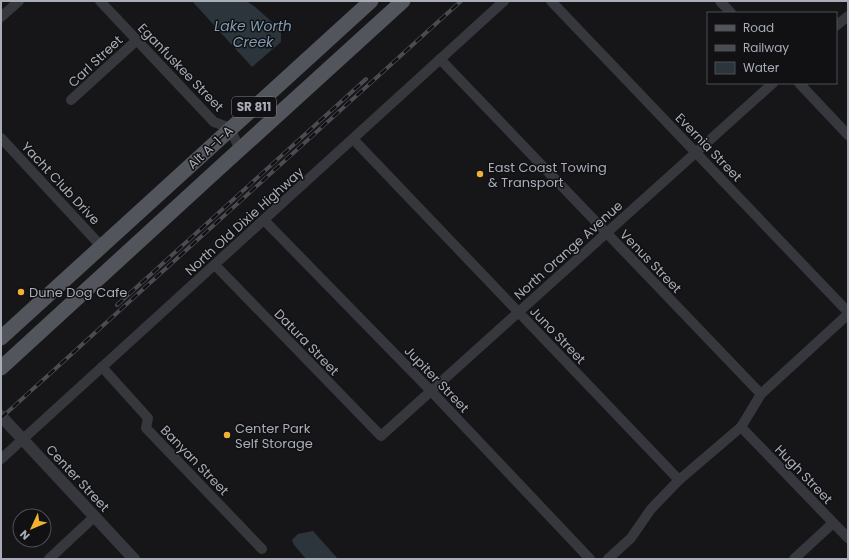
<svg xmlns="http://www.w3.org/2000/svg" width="849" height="560" font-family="Poppins,sans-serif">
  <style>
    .water { fill: #2c353c }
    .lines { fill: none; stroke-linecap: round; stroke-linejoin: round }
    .minor { stroke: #37383d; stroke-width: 10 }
    .tertiary { stroke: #37383d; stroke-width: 12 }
    .primary { stroke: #53555c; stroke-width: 15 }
    .rail-casing { stroke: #4a4c52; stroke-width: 4 }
    .rail { stroke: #111113; stroke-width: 2.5; stroke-dasharray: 8; stroke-linecap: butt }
    .poi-dot { fill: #f2b134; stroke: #111113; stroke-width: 1.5 }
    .labels { text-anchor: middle; stroke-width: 3; stroke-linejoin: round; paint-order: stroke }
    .shield { fill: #111113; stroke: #7b7e86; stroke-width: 1 }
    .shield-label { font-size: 12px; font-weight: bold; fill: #a8adb8 }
    .street-label { font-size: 13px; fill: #a8adb8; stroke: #111113 }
    .poi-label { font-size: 13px; fill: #a8adb8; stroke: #111113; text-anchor: start }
    .water-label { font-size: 14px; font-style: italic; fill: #7f9bb3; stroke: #111113 }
  </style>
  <rect width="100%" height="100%" fill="#161618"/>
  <g class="water">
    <polygon points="192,1 246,1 254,6 281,30 281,42 252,67"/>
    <polygon points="313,531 338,559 306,559 294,545 292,540 298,534"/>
  </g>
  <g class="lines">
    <g class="minor">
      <polyline points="100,1 214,122 230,128 240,150"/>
      <polyline points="551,1 848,312"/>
      <polyline points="720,1 731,13"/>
      <polyline points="1,17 19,1"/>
      <polyline points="836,26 848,16"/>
      <polyline points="440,59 761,394"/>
      <polyline points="799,83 848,135"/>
      <polyline points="71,100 137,40"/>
      <polyline points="1,138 101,246"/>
      <polyline points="353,139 679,480"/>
      <polyline points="264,220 431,391 590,559"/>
      <polyline points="215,265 381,436 773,83"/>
      <polyline points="102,367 148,418 146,428 262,549"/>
      <polyline points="741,427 848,538"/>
      <polyline points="1,459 504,1"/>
      <polyline points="49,559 94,517"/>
      <polyline points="608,559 631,538 651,509 679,480 741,427 761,394 845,317 848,317"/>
      <polyline points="794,559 833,523"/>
    </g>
    <polyline class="tertiary" points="1,416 134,559"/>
    <g class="primary">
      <polyline points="1,338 371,1"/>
      <path d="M1,368c133,-123 268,-245 402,-367"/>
    </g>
    <defs>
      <g id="rail">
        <polyline points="117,305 366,79"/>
        <polyline points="1,418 461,1"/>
      </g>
    </defs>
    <use href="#rail" class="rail-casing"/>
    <use href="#rail" class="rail"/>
  </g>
  <g class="poi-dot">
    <circle cx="480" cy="174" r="4"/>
    <circle cx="21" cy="292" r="4"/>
    <circle cx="227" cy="435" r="4"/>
  </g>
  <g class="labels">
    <rect class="shield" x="232" y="97" width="44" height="20" rx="3"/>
    <g class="shield-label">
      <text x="254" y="111">SR 811</text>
    </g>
    <g class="street-label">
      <text transform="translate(95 61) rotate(-43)" y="5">Carl Street</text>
      <text transform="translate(181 67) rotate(46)" y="5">Eganfuskee Street</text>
      <text transform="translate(210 147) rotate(-43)" y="5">Alt A-1-A</text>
      <text transform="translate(709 147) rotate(46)" y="5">Evernia Street</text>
      <text transform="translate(61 183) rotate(47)" y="5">Yacht Club Drive</text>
      <text transform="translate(244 221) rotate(-42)" y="5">North Old Dixie Highway</text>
      <text transform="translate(568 250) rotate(-42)" y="5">North Orange Avenue</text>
      <text transform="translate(651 261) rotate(46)" y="5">Venus Street</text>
      <text transform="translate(558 335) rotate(46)" y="5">Juno Street</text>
      <text transform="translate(307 342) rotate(46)" y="5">Datura Street</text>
      <text transform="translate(437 379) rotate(46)" y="5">Jupiter Street</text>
      <text transform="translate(195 460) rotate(46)" y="5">Banyan Street</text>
      <text transform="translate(804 474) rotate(46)" y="5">Hugh Street</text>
      <text transform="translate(78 478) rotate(47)" y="5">Center Street</text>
    </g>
    <g class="poi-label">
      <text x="488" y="172">East Coast Towing<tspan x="488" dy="15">&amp; Transport</tspan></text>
      <text x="29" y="297">Dune Dog Cafe</text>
      <text x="235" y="433">Center Park<tspan x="235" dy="15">Self Storage</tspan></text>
    </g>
    <g class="water-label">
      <text x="253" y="31">Lake Worth<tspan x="253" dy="16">Creek</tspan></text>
    </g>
  </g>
  <rect width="849" height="560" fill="none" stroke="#a8adb8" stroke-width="4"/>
  <rect x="707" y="12" width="130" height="72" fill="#111113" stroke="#4d4f55"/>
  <rect x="715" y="25" width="20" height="6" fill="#53555c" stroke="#4d4f55"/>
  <text x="743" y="32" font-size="12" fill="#a8adb8">Road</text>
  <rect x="715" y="45" width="20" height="6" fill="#4a4c52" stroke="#4d4f55"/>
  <text x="743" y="52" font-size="12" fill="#a8adb8">Railway</text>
  <rect x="715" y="62" width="20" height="12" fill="#2c353c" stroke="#4d4f55"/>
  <text x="743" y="72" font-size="12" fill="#a8adb8">Water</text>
  <g transform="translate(32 528) rotate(226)"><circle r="19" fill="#111113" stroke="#4d4f55"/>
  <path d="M0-3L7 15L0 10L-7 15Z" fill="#f2b134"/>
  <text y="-6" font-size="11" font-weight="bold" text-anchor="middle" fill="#a8adb8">N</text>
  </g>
</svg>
